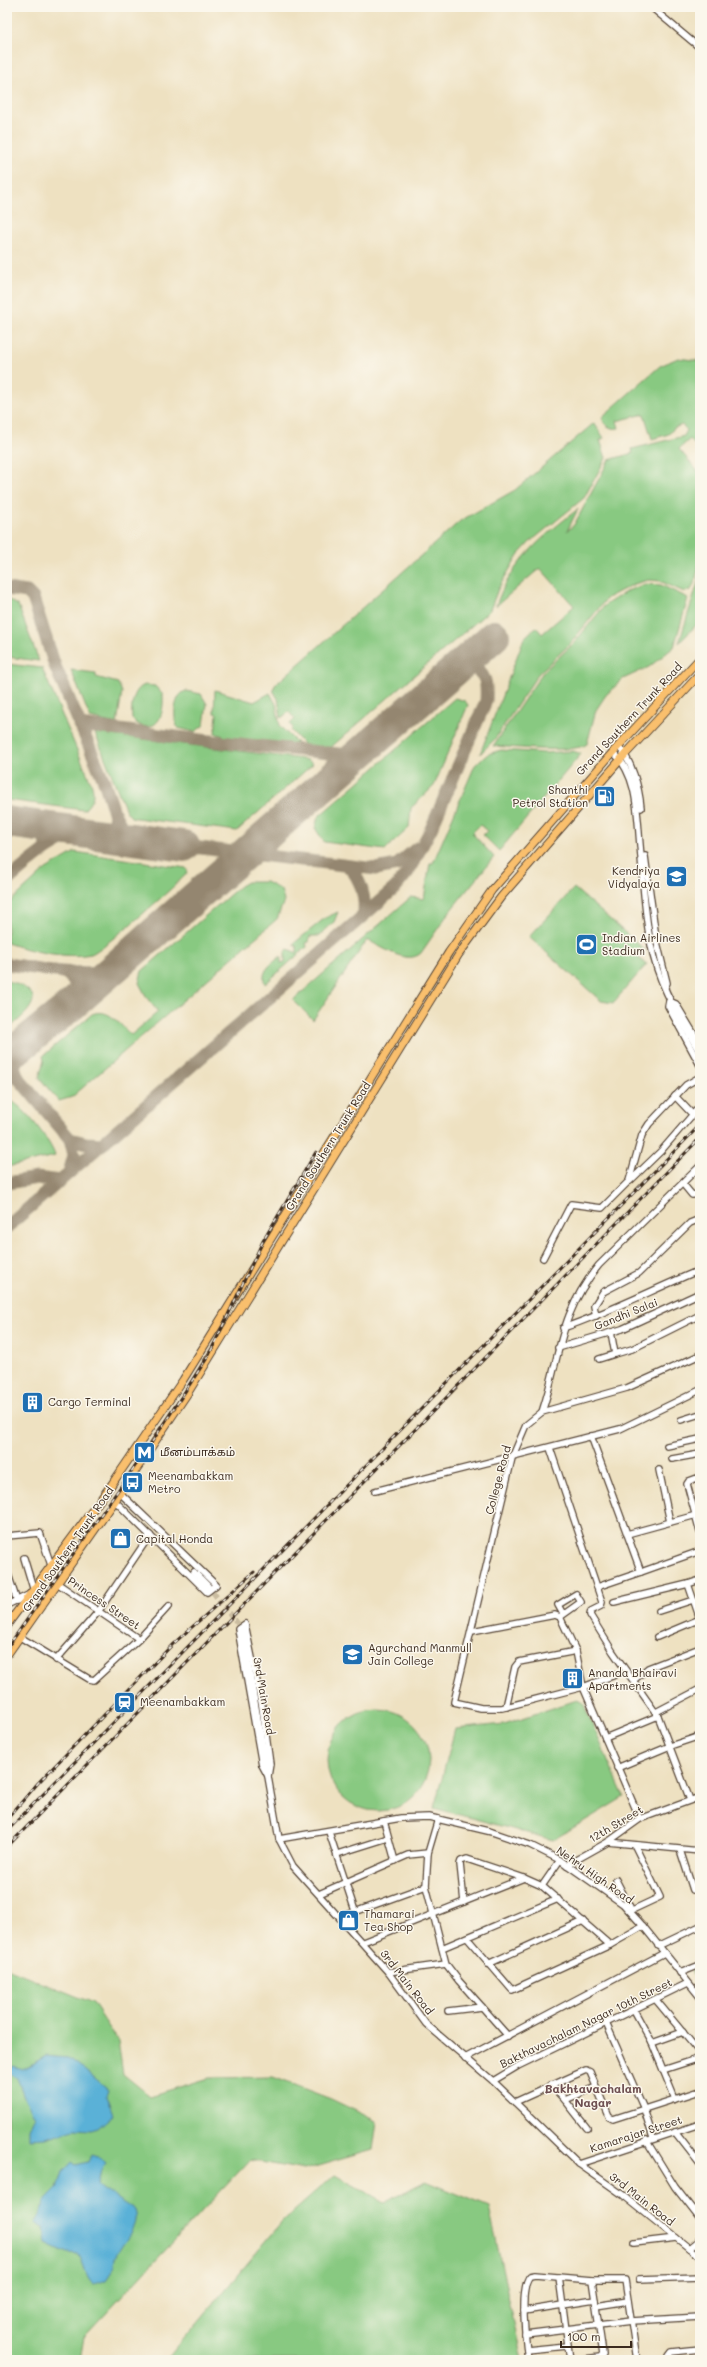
<svg xmlns="http://www.w3.org/2000/svg" width="707" height="2367" font-family="Mali,'Noto Sans Tamil',sans-serif">
  <style>
    .green { fill: #88c981; stroke: #627a50 }
    .water { fill: #5ab1d7; stroke: #4a6e7a }
    .lines { fill: none; stroke-linecap: round; stroke-linejoin: round }
    .taxiway { stroke: #948670; stroke-width: 13 }
    .runway { stroke: #948670; stroke-width: 32 }
    .minor-tunnel { stroke: #cabca0; stroke-width: 5.5; stroke-dasharray: 5.5 3; stroke-linecap: butt }
    .minor-casing { stroke: #564536; stroke-width: 8 }
    .major-casing { stroke: #564536; stroke-width: 9 }
    .minor { stroke: #fff; stroke-width: 5.5 }
    .major { stroke: #f9bf6d; stroke-width: 7 }
    .rail-casing { stroke: #3b2a1e; stroke-width: 3 }
    .rail { stroke: #fbf7ec; stroke-width: 1.5; stroke-dasharray: 4.5; stroke-linecap: butt }
    .labels { text-anchor: middle; stroke-width: 3; stroke-linejoin: round; paint-order: stroke }
    .street-label { font-size: 11px; fill: #3b2a1e; stroke: #fbf7ec }
    .poi-label { font-size: 11px; fill: #3b2a1e; stroke: #fbf7ec; text-anchor: start }
    .neighbourhood-label { font-size: 12px; font-weight: bold; fill: #6e4f51; stroke: #fbf7ec }
  </style>
  <rect width="100%" height="100%" fill="#fbf7ec"/>
  <filter id="ink" filterUnits="userSpaceOnUse"><feTurbulence type="fractalNoise" baseFrequency=".025" numOctaves="2"/><feDisplacementMap in="SourceGraphic" scale="8" xChannelSelector="R" yChannelSelector="G"/><feConvolveMatrix kernelMatrix="1 2 1 2 8 2 1 2 1" color-interpolation-filters="sRGB"/></filter>
  <filter id="wash" filterUnits="userSpaceOnUse"><feTurbulence type="fractalNoise" baseFrequency=".012" numOctaves="4" result="noise"/><feDisplacementMap in="SourceGraphic" scale="16" xChannelSelector="R" yChannelSelector="G"/><feGaussianBlur stdDeviation="0.9" result="paint"/><feColorMatrix in="noise" values="0 0 0 0 0 0 0 0 0 0 0 0 0 0 0 0 0 1.4 0 .05"/><feComposite in="paint" operator="in"/></filter>
  <g filter="url(#wash)">
    <rect width="100%" height="100%" fill="#eee1c1"/>
    <g class="green">
      <path d="M678,358l22,3v90l-10,-12 -11,10 21,25c0,35 7,85 -9,116l-7,2 -24,-11 -11,-1 -15,4 -27,14 -37,46 -32,30 -43,65 -15,15 44,-116 12,-11 6,7 32,-28 -34,-38 -44,38c14,-43 47,-70 82,-97l-11,22 7,-6 35,-65 24,-7 -1,-4 52,-13 3,-6 -5,-5 -8,3 -5,6 -17,5 -8,-25 -27,7 2,7c-9,2 -15,-3 -17,-11l58,-51z"/>
      <polygon points="594,423 604,438 600,440 606,458 584,498 530,542 518,555 498,589 490,610 330,748 306,747 291,730 293,728 290,724 295,719 289,712 281,718 278,699 273,690 275,685 460,521 515,490"/>
      <polygon points="700,576 700,621 679,643"/>
      <path d="M645,584l16,1 27,13 -14,49 -25,20 -26,12 -17,16 -10,15 -9,34c-12,10 -76,3 -94,2l50,-74 31,-29 31,-38 22,-14z"/>
      <polygon points="7,599 18,605 39,661 7,657"/>
      <path d="M7,664l35,4 50,117c3,11 0,17 -8,25l-77,-10z"/>
      <polygon points="71,670 96,673 96,677 118,683 122,692 117,724 90,718"/>
      <path d="M145,685l10,1 8,9c1,15 -2,35 -21,31 -4,-2 -7,-3 -10,-7 -1,-11 0,-30 13,-34z"/>
      <polygon points="215,690 254,702 270,693 276,704 280,726 301,747 226,737 215,733 217,714 214,713"/>
      <path d="M186,691l15,3 6,10 -3,21 -9,7 -17,-4c-6,-9 -4,-34 8,-37z"/>
      <polygon points="455,698 465,701 468,705 434,786 411,808 409,828 385,850 324,842 315,828 318,817"/>
      <polygon points="95,733 302,759 308,760 313,764 237,831 136,818 131,817 126,811"/>
      <path d="M501,750l44,3 28,-2 8,3 -82,97 -16,-16 4,-4 -7,-6 -8,8 22,24 -44,54 -29,42c-14,13 -40,-7 -54,-13l-54,80 -20,-20 118,-103 13,2 6,-36h3l42,-98 13,-11z"/>
      <path d="M75,852l111,16 2,4c-6,9 -89,81 -97,82 -25,5 -61,-3 -84,-11v-38l39,-36z"/>
      <path d="M247,882h19l15,8 3,11 -7,18 -205,178 -13,4 -20,-23 5,-18 -1,-4 49,-42c17,-7 28,11 39,21l27,-23 -11,-14 -8,-15 3,-12 98,-85z"/>
      <polygon points="574,888 645,950 638,958 647,964 613,1003 601,1001 529,937"/>
      <path d="M338,912l-4,10 -15,14h-9l-1,6 -3,1 1,4 -42,37c-5,-14 7,-20 16,-28v7l4,-1v-10l3,-3 9,4v-6l-4,-3 32,-26z"/>
      <path d="M7,981c44,12 24,29 0,49z"/>
      <path d="M7,1100c12,-1 46,44 48,56l-48,11z"/>
      <polygon points="577,1700 583,1703 624,1797 553,1840 434,1808 455,1729 504,1724"/>
      <circle cx="378" cy="1760" r="51"/>
      <polygon points="700,1967 700,1985 690,1971"/>
      <polygon points="7,1968 93,2003 118,2041 123,2074 150,2096 209,2078 273,2077 331,2099 377,2121 373,2150 304,2170 250,2160 84,2337 80,2360 7,2360"/>
      <polygon points="335,2175 384,2202 426,2181 489,2207 522,2360 166,2360 283,2221"/>
    </g>
    <g class="water">
      <polygon points="46,2056 67,2058 76,2063 108,2090 106,2096 113,2115 98,2128 91,2130 75,2129 46,2138 29,2139 29,2129 35,2116 26,2102 17,2078 8,2072 13,2066 23,2069"/>
      <path d="M91,2155l10,3 5,5 -5,7 -3,14 4,5 32,20c8,23 -22,37 -20,59l-8,12 -12,4c-9,-6 -9,-20 -16,-30l-11,-1 -21,-10 -2,-15 -9,-5 11,-24 11,-11 5,-15 10,-11 4,3 12,-3z"/>
    </g>
    <g class="lines">
      <g class="taxiway">
        <polyline points="7,589 27,592 33,598 55,666 104,781 115,815 123,829 137,840"/>
        <polyline points="79,725 201,740 359,756"/>
        <polyline points="29,825 43,834 47,847"/>
        <polyline points="107,834 113,828 115,815"/>
        <polyline points="184,846 376,869 397,865 417,848"/>
        <path d="M349,867c12,12 18,33 14,50"/>
        <path d="M7,881c25,-21 46,-42 79,-49"/>
        <path d="M7,964c36,5 71,14 106,5"/>
        <path d="M66,973c11,9 12,18 7,31"/>
        <polyline points="14,1051 13,1063 18,1078"/>
        <polyline points="7,1072 18,1078 70,1139 74,1155 69,1173"/>
        <polyline points="70,1139 86,1143 103,1144"/>
        <polyline points="7,1183 37,1178 60,1181"/>
        <path d="M7,1227l388,-339 13,-16 23,-43 55,-128c1,-17 1,-29 -17,-35l-11,2"/>
      </g>
      <g class="runway">
        <polyline points="7,822 184,846"/>
        <polyline points="7,1057 73,1004 494,636"/>
      </g>
    </g>
  </g>
  <g filter="url(#ink)">
    <g class="lines">
      <polyline class="minor-tunnel" points="208,1586 242,1629"/>
      <defs>
        <g id="minor">
          <polyline points="651,7 700,48"/>
          <path d="M618,746c14,15 21,41 23,62"/>
          <path d="M613,752c25,23 24,61 27,93 3,33 4,68 11,100 7,40 29,73 49,108"/>
          <polyline points="645,856 656,938 667,983 665,987"/>
          <polyline points="700,1044 676,1004 669,1001 668,1006 700,1065"/>
          <polyline points="675,1096 693,1115"/>
          <polyline points="630,1181 661,1151 700,1106"/>
          <polyline points="683,1184 692,1195 700,1194"/>
          <polyline points="543,1258 571,1204 602,1208 629,1181 642,1135 649,1124 686,1085 700,1077"/>
          <polyline points="596,1316 594,1306 603,1292 639,1273 690,1223 700,1219"/>
          <path d="M563,1328c47,-16 91,-39 137,-58"/>
          <polyline points="611,1332 615,1354 632,1349 700,1315"/>
          <polyline points="558,1348 622,1329 700,1293"/>
          <polyline points="599,1359 615,1354"/>
          <path d="M542,1412c19,-57 16,-97 57,-147l101,-99"/>
          <polyline points="681,1420 700,1414"/>
          <polyline points="591,1436 641,1572 597,1587"/>
          <polyline points="667,1446 700,1439"/>
          <polyline points="550,1448 602,1602 601,1606 591,1611 590,1615 613,1652 658,1716 690,1800"/>
          <polyline points="672,1459 700,1454"/>
          <polyline points="659,1470 670,1522"/>
          <polyline points="700,1477 689,1481 687,1484 700,1532"/>
          <polyline points="375,1491 620,1429 700,1390"/>
          <polyline points="115,1501 207,1592 216,1585 120,1493"/>
          <polyline points="627,1534 700,1514"/>
          <polyline points="7,1536 40,1533 51,1565"/>
          <polyline points="24,1558 33,1588"/>
          <polyline points="7,1571 17,1601"/>
          <polyline points="194,1572 208,1586"/>
          <polyline points="641,1572 700,1551"/>
          <polyline points="700,1580 688,1584 700,1619"/>
          <polyline points="57,1583 139,1639"/>
          <polyline points="614,1602 688,1584"/>
          <polyline points="7,1605 28,1595"/>
          <polyline points="659,1611 693,1600"/>
          <polyline points="560,1617 581,1602 576,1594 558,1605 563,1614"/>
          <polygon points="245,1624 262,1706 270,1764 268,1776 262,1765 238,1629"/>
          <polyline points="242,1629 279,1839 293,1866 388,1972 426,2024 493,2081 579,2164 623,2195 700,2257"/>
          <polyline points="472,1631 555,1615 560,1617 576,1651 583,1687 640,1819"/>
          <polyline points="20,1637 89,1679 94,1680 139,1639 169,1606"/>
          <polyline points="657,1637 700,1619"/>
          <polyline points="56,1660 98,1612 150,1535"/>
          <polyline points="615,1675 583,1687 502,1708 481,1708 454,1702 512,1458 526,1425 542,1412 627,1388 700,1355"/>
          <polyline points="634,1680 648,1668 700,1648"/>
          <polyline points="506,1707 515,1667 519,1662 576,1651"/>
          <polyline points="656,1712 700,1689"/>
          <polyline points="605,1738 658,1716"/>
          <polyline points="617,1768 670,1746 700,1736"/>
          <polyline points="438,1819 428,1853 426,1886 446,1964 459,1981 508,2036"/>
          <polyline points="384,1821 395,1861"/>
          <polyline points="329,1832 355,1911"/>
          <polyline points="279,1839 401,1818 429,1817 492,1832 530,1845 560,1860 623,1904 643,1926 700,1997"/>
          <polyline points="608,1842 700,1851"/>
          <polyline points="680,1850 693,1890 700,1888"/>
          <polyline points="337,1854 388,1838"/>
          <polyline points="567,1865 608,1842 640,1819 700,1797"/>
          <polyline points="616,1880 630,1907 629,1910"/>
          <polyline points="542,1886 560,1860"/>
          <polyline points="319,1894 408,1855 428,1853"/>
          <polyline points="464,1902 460,1864 461,1861 467,1859 524,1878 542,1886 610,1945"/>
          <polyline points="630,1911 660,1897 635,1846"/>
          <polyline points="341,1917 426,1886"/>
          <polyline points="468,1939 512,1990 610,1945 643,1926"/>
          <polyline points="363,1942 524,1878"/>
          <polyline points="658,1946 700,1926"/>
          <polyline points="442,1948 558,1899"/>
          <polyline points="488,1964 583,1921"/>
          <polyline points="388,1972 446,1964"/>
          <polyline points="680,1973 700,1965"/>
          <polyline points="656,2000 700,2053"/>
          <polyline points="634,2010 652,2043 675,2099"/>
          <polyline points="448,2011 482,2007"/>
          <polyline points="606,2023 644,2109 653,2138"/>
          <polyline points="652,2043 683,2032"/>
          <polyline points="465,2058 664,1953"/>
          <polyline points="663,2070 700,2058"/>
          <polyline points="493,2081 518,2066 688,1983"/>
          <polyline points="551,2085 565,2100 596,2087"/>
          <polyline points="565,2100 587,2128"/>
          <polyline points="515,2102 586,2070 590,2072 609,2117 613,2119 700,2091"/>
          <polyline points="675,2132 700,2164"/>
          <polyline points="646,2140 675,2187 700,2219"/>
          <polyline points="579,2164 700,2124"/>
          <polyline points="634,2243 676,2238"/>
          <polyline points="689,2248 700,2239"/>
          <polyline points="559,2277 570,2360"/>
          <polyline points="639,2279 700,2277"/>
          <polyline points="596,2306 628,2301"/>
          <polyline points="524,2311 595,2300"/>
          <polyline points="525,2334 631,2321 700,2317"/>
          <polyline points="527,2350 567,2346"/>
          <path d="M528,2360c-2,-16 -9,-73 2,-84l5,-1 57,5h33l12,80"/>
          <polyline points="577,2360 600,2357 603,2354 592,2280"/>
          <polyline points="669,2360 669,2356 672,2352 700,2349"/>
        </g>
        <g id="major">
          <polyline points="7,1625 112,1484 183,1380 449,952 492,890 613,752 700,658"/>
          <polyline points="7,1655 115,1501 189,1391 459,954 501,897 621,759 700,674"/>
        </g>
      </defs>
      <use href="#minor" class="minor-casing"/>
      <use href="#major" class="major-casing"/>
      <use href="#minor" class="minor"/>
      <use href="#major" class="major"/>
      <defs>
        <g id="rail">
          <polyline points="7,1648 152,1442 209,1355 263,1241 316,1152"/>
          <polyline points="7,1819 38,1783 173,1644 254,1572"/>
          <polyline points="7,1831 700,1125"/>
          <polyline points="7,1847 700,1138"/>
        </g>
      </defs>
      <use href="#rail" class="rail-casing"/>
      <use href="#rail" class="rail"/>
    </g>
  </g>
  <defs>
    <symbol id="fuel-square" viewBox="-11 -11 22 22"><rect x="-9" y="-9" width="18" height="18" rx="4" fill="#1f6fb2" stroke="#fbf7ec"/><path d="M-5.5-6h7V0h2V4h1.3V-2.5L3-4.5l.8-.8L6-3V5H2.5V1h-1V6h-7ZM-4.2-4.7v3.2H.2V-4.7Z" fill="#fff"/></symbol>
    <symbol id="school-square" viewBox="-11 -11 22 22"><rect x="-9" y="-9" width="18" height="18" rx="4" fill="#1f6fb2" stroke="#fbf7ec"/><path d="M0-5L7-2L0 1L-7-2ZM-4 1L0 2.5L4 1V4Q0 6-4 4Z" fill="#fff"/></symbol>
    <symbol id="stadium-square" viewBox="-11 -11 22 22"><rect x="-9" y="-9" width="18" height="18" rx="4" fill="#1f6fb2" stroke="#fbf7ec"/><path d="M0-5a6.5 5 0 1 0 0 10a6.5 5 0 1 0 0-10ZM-3.5-1.8h7v3.6h-7Z" fill="#fff"/></symbol>
    <symbol id="building-square" viewBox="-11 -11 22 22"><rect x="-9" y="-9" width="18" height="18" rx="4" fill="#1f6fb2" stroke="#fbf7ec"/><path d="M-4-6H4V6H1V3H-1V6H-4ZM-2.5-4.3h1.7v1.8h-1.7ZM.8-4.3h1.7v1.8H.8ZM-2.5-1h1.7V.8h-1.7ZM.8-1h1.7V.8H.8Z" fill="#fff"/></symbol>
    <symbol id="metro-square" viewBox="-11 -11 22 22"><rect x="-9" y="-9" width="18" height="18" rx="4" fill="#1f6fb2" stroke="#fbf7ec"/><path d="M-5.5 5V-5H-3L0 0L3-5H5.5V5H3V-.5L0 4L-3-.5V5Z" fill="#fff"/></symbol>
    <symbol id="bus-square" viewBox="-11 -11 22 22"><rect x="-9" y="-9" width="18" height="18" rx="4" fill="#1f6fb2" stroke="#fbf7ec"/><path d="M-5-6H5V4H4V6H2V4H-2V6H-4V4H-5ZM-3.5-4V0h7V-4ZM-3.5 1.2v1.5H-2V1.2ZM2 1.2v1.5H3.5V1.2Z" fill="#fff"/></symbol>
    <symbol id="shop-square" viewBox="-11 -11 22 22"><rect x="-9" y="-9" width="18" height="18" rx="4" fill="#1f6fb2" stroke="#fbf7ec"/><path d="M-5-2.5h2.3a2.7 3.5 0 0 1 5.4 0H5L5.5 6h-11ZM-1.5-2.5h3a1.5 2.3 0 0 0-3 0Z" fill="#fff"/></symbol>
    <symbol id="university-square" viewBox="-11 -11 22 22"><rect x="-9" y="-9" width="18" height="18" rx="4" fill="#1f6fb2" stroke="#fbf7ec"/><path d="M0-5L7-2L0 1L-7-2ZM-4 1L0 2.5L4 1V4Q0 6-4 4Z" fill="#fff"/></symbol>
    <symbol id="station-square" viewBox="-11 -11 22 22"><rect x="-9" y="-9" width="18" height="18" rx="4" fill="#1f6fb2" stroke="#fbf7ec"/><path d="M-3-6H3Q5-6 5-4V2Q5 4 3 4L4.5 6H3L1.5 4h-3L-3 6H-4.5L-3 4Q-5 4-5 2V-4Q-5-6-3-6ZM-3.5-4v3h7v-3ZM-3.5 1v1.5H-2V1ZM2 1v1.5H3.5V1Z" fill="#fff"/></symbol>
  </defs>
  <g fill-rule="evenodd">
    <use href="#fuel-square" x="592" y="784" width="25" height="25"/>
    <use href="#school-square" x="664" y="864" width="25" height="25"/>
    <use href="#stadium-square" x="574" y="932" width="25" height="25"/>
    <use href="#building-square" x="20" y="1390" width="25" height="25"/>
    <use href="#metro-square" x="132" y="1440" width="25" height="25"/>
    <use href="#bus-square" x="120" y="1470" width="25" height="25"/>
    <use href="#shop-square" x="108" y="1526" width="25" height="25"/>
    <use href="#university-square" x="340" y="1642" width="25" height="25"/>
    <use href="#building-square" x="560" y="1666" width="25" height="25"/>
    <use href="#station-square" x="112" y="1690" width="25" height="25"/>
    <use href="#shop-square" x="336" y="1908" width="25" height="25"/>
  </g>
  <g class="labels">
    <g class="street-label">
      <text transform="translate(629 719) rotate(-47)" y="4">Grand Southern Trunk Road</text>
      <text transform="translate(328 1146) rotate(-58)" y="4">Grand Southern Trunk Road</text>
      <text transform="translate(626 1314) rotate(-22)" y="4">Gandhi Salai</text>
      <text transform="translate(498 1480) rotate(-75)" y="4">College Road</text>
      <text transform="translate(68 1549) rotate(-55)" y="4">Grand Southern Trunk Road</text>
      <text transform="translate(104 1603) rotate(34)" y="4">Princess Street</text>
      <text transform="translate(264 1696) rotate(80)" y="4">3rd Main Road</text>
      <text transform="translate(616 1824) rotate(-31)" y="4">12th Street</text>
      <text transform="translate(595 1875) rotate(35)" y="4">Nehru High Road</text>
      <text transform="translate(407 1982) rotate(52)" y="4">3rd Main Road</text>
      <text transform="translate(586 2023) rotate(-26)" y="4">Bakthavachalam Nagar 10th Street</text>
      <text transform="translate(636 2134) rotate(-18)" y="4">Kamarajar Street</text>
      <text transform="translate(642 2199) rotate(38)" y="4">3rd Main Road</text>
    </g>
    <g class="poi-label">
      <text x="588" y="794" text-anchor="end">Shanthi<tspan x="588" dy="13">Petrol Station</tspan></text>
      <text x="660" y="875" text-anchor="end">Kendriya<tspan x="660" dy="13">Vidyalaya</tspan></text>
      <text x="602" y="942">Indian Airlines<tspan x="602" dy="13">Stadium</tspan></text>
      <text x="48" y="1406">Cargo Terminal</text>
      <text x="160" y="1456">மீனம்பாக்கம்</text>
      <text x="148" y="1480">Meenambakkam<tspan x="148" dy="13">Metro</tspan></text>
      <text x="136" y="1543">Capital Honda</text>
      <text x="368" y="1652">Agurchand Manmull<tspan x="368" dy="13">Jain College</tspan></text>
      <text x="588" y="1677">Ananda Bhairavi<tspan x="588" dy="13">Apartments</tspan></text>
      <text x="140" y="1706">Meenambakkam</text>
      <text x="364" y="1918">Thamarai<tspan x="364" dy="13">Tea Shop</tspan></text>
    </g>
    <g class="neighbourhood-label">
      <text x="593" y="2093">Bakhtavachalam<tspan x="593" dy="14">Nagar</tspan></text>
    </g>
  </g>
  <rect width="707" height="2367" fill="none" stroke="#fbf7ec" stroke-width="24"/>
  <path d="M561 2341v6h70v-6" fill="none" stroke="#3b2a1e" stroke-width="2"/>
  <text x="567" y="2341" font-size="12" fill="#3b2a1e" stroke="#fbf7ec" stroke-width="3" paint-order="stroke">100 m</text>
</svg>
